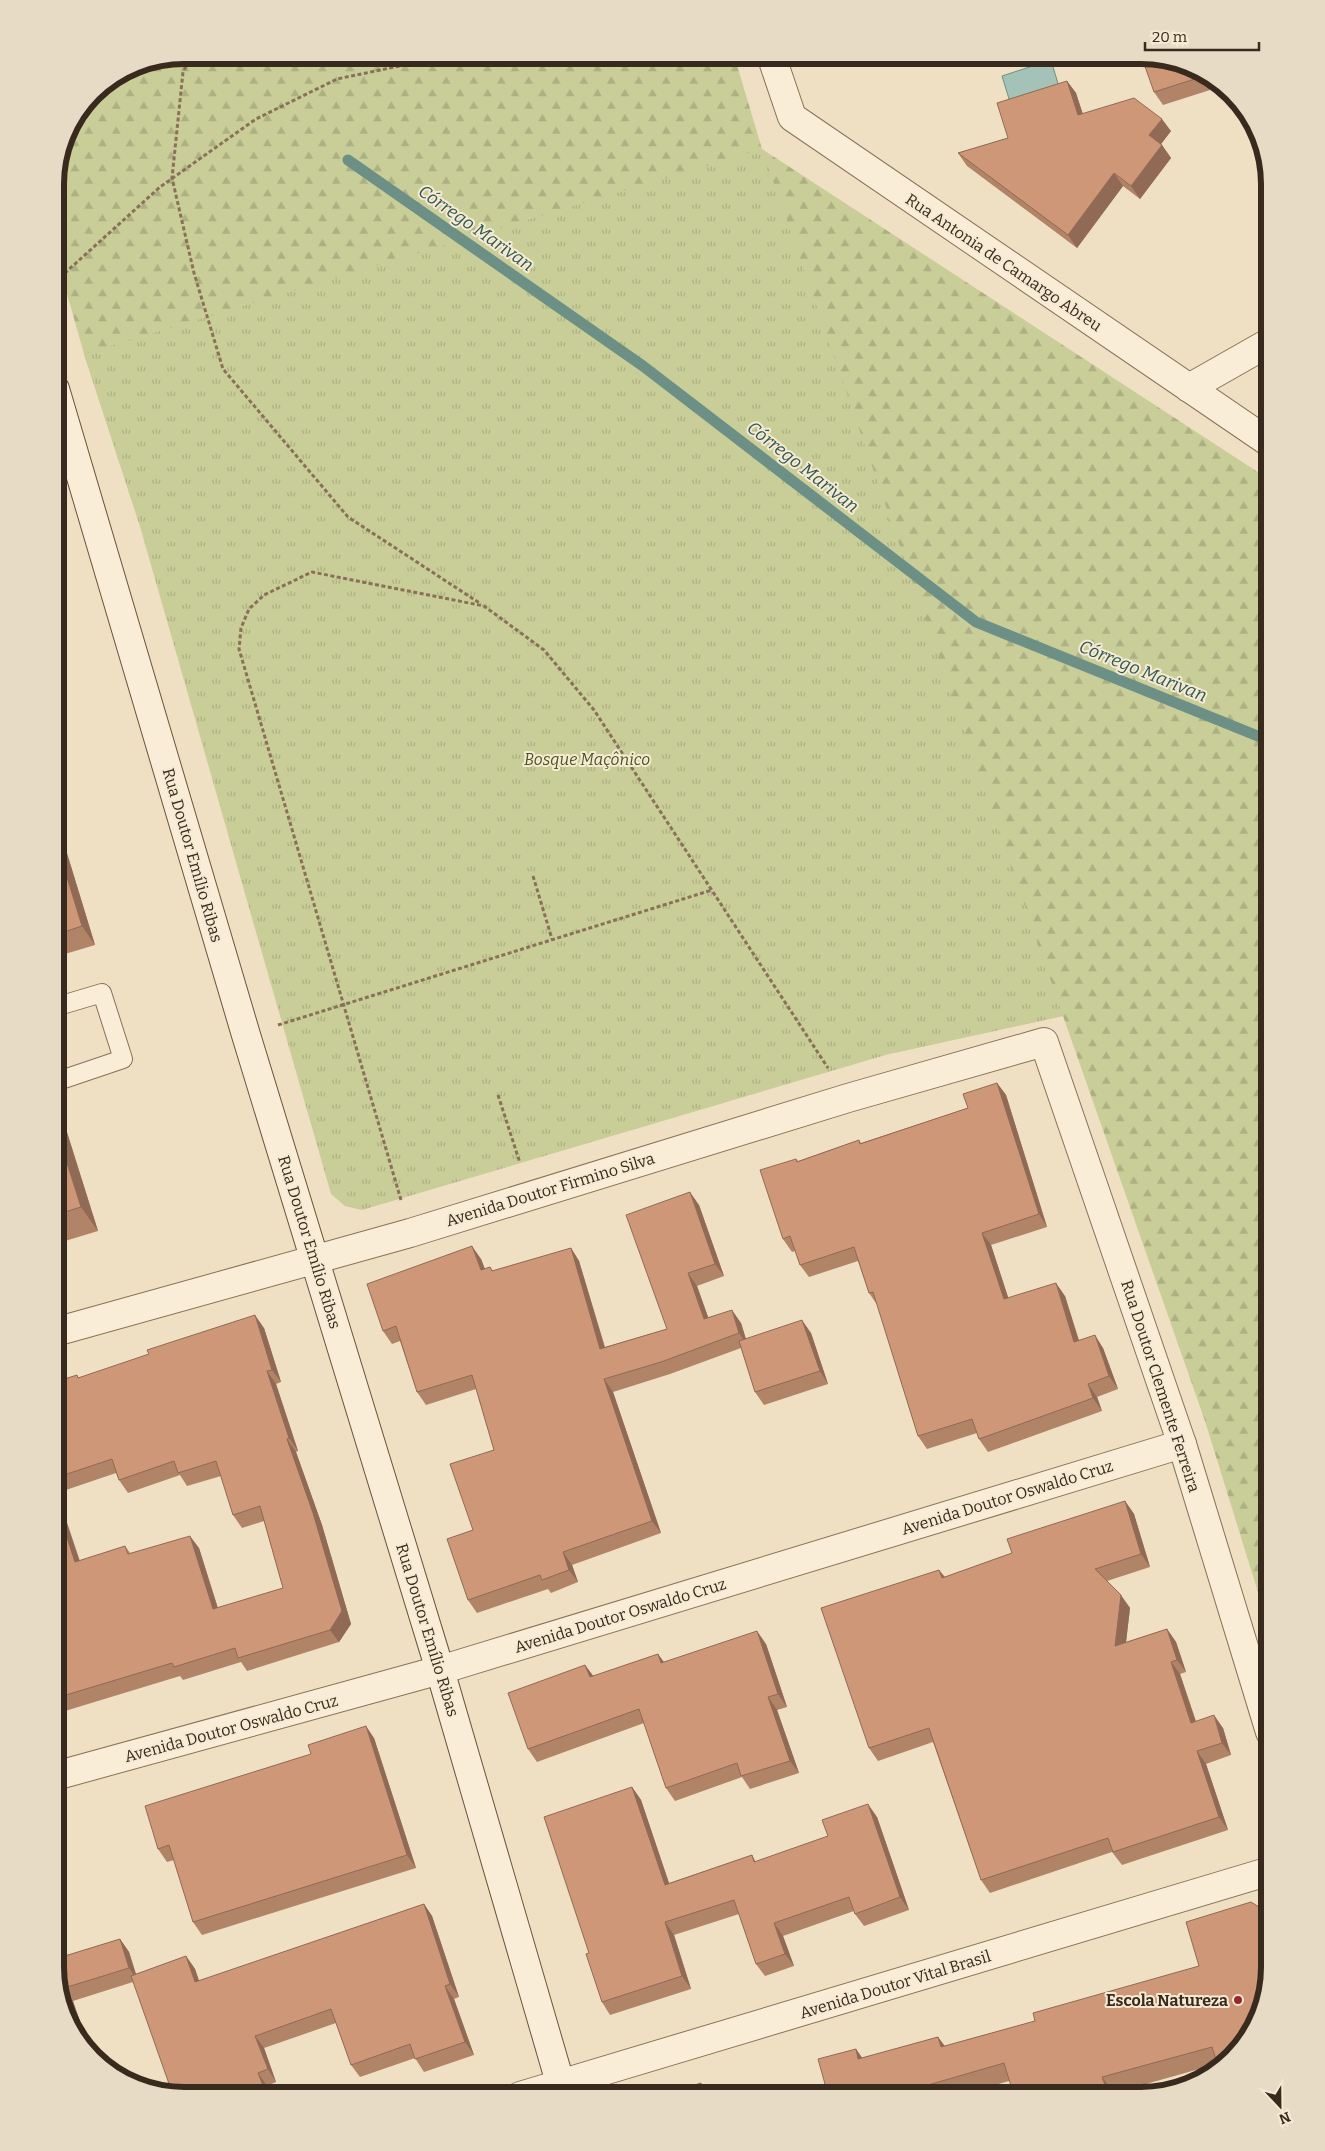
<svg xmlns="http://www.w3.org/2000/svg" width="1325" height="2151" font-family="Bitter,serif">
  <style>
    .forest { fill: url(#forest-firs) }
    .park { fill: url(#park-tufts) }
    .water { fill: #a5c2b8; stroke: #6c9085 }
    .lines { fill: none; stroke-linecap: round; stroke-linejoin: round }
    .stream { stroke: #6c9085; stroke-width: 11 }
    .lane-casing { stroke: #897159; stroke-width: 20 }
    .street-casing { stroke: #897159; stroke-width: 30 }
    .secondary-casing { stroke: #6b523d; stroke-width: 30 }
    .path { stroke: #897159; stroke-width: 3; stroke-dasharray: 4 2.5; stroke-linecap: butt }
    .lane { stroke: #f9edd7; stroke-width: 18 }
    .street { stroke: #f9edd7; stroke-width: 28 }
    .secondary { stroke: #f9edd7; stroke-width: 28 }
    .wall { fill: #b18367; fill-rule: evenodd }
    .shaded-wall { fill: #906a54 }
    .building { fill: #ce9878; stroke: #906a54 }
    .poi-dot { fill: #99282e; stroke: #f6ead3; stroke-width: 2 }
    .labels { text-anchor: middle; stroke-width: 4; stroke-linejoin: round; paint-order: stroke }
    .street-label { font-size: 16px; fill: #392a1e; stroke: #f6ead3 }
    .park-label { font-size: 16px; font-style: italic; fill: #4b5624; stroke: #f6ead3 }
    .poi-label { font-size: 16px; font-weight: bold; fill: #392a1e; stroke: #f6ead3; text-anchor: end }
    .water-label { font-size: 18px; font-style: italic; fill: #2d5954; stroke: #f6ead3 }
    .rim { fill: none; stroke: #392a1e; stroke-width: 6 }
  </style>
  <defs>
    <pattern id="forest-firs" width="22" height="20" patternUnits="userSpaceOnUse" patternTransform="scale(1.25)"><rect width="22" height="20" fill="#c9cd97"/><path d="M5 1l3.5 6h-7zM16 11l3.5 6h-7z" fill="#adb082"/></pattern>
    <pattern id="park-tufts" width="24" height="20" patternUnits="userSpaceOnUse" patternTransform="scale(1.25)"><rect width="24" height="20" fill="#c9cd97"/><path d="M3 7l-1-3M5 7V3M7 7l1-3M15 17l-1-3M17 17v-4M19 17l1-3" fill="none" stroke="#adb082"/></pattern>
  </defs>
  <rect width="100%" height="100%" fill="#efe0c3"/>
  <polygon class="forest" points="184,55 734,55 762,149 1270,480 1270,1631 1205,1421 1063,1016 889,1054 139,523 84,354 55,251 55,175 65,134 93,92 135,65"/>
  <polygon class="park" points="762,149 1063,1016 889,1054 362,1210 345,1206 331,1194 139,523 84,354"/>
  <polygon class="water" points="1051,60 1059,87 1010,102 1002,76"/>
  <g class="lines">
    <polyline class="stream" points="348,160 643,366 976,622 1270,741"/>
    <defs>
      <polyline id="lane" points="55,1082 123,1059 102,993 55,1007"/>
      <g id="street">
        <polyline points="771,55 792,117 1270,443"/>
        <polyline points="1189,388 1270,342"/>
        <polyline points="55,1332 410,1233 848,1098 1044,1042 1182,1444 1270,1732"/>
        <polyline points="55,1776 440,1670 1182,1444"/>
        <polyline points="520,2096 1270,1871"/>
      </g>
      <polyline id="secondary" points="55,389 246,1035 440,1670 564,2096"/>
    </defs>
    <use href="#lane" class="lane-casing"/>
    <use href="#street" class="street-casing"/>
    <use href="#secondary" class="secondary-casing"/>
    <g class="path">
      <polyline points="192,55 183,72 172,178 194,273 223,369 348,517 481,604"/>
      <polyline points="55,282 160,187 256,119 337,79 438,58 464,55"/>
      <polyline points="533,876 552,939"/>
      <polyline points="278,1025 712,890"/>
      <polyline points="498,1095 520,1163"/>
      <polyline points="401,1200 239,649 241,628 249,609 264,595 312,572 484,606 544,650 594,710 828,1068"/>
    </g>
    <use href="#lane" class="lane"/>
    <use href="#street" class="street"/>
    <use href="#secondary" class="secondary"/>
  </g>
  <g class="wall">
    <polygon points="1150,55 1204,74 1210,90 1163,105 1154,92"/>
    <polygon points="1067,81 1076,93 1083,114 1171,131 1161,144 1171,158 1140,199 1123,186 1077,248 967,166 958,153 1008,138"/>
    <polygon points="55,814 95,945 55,957"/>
    <polygon points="997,1083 1006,1095 1047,1227 991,1245 1008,1298 1065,1296 1079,1340 1103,1348 1118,1389 1097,1397 1102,1411 988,1452 979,1439 977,1433 927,1449 918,1436 878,1306 869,1293 858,1261 809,1277 800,1265 795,1251 792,1252 783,1239 796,1159 798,1161 859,1140 861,1143 968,1108"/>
    <polygon points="55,1112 65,1126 98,1231 55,1244"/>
    <polygon points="699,1205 724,1276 697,1286 708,1317 741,1323 746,1339 811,1333 828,1384 764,1405 755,1392 741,1348 670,1374 613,1392 661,1533 572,1565 578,1582 551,1593 548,1589 477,1613 468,1600 473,1530 494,1450 476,1389 426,1405 417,1392 400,1341 392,1344 383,1331 481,1259 485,1269 490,1267 493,1271 571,1248 579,1261 605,1347 667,1329"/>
    <path d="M264,1328l17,54 -5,2 22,67 -2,1 26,73 29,99 -12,18 -92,29 -6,-9 -58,18 -3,-4 -115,35 -7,-10 -3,2v-321l22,-7 2,3zM116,1473l3,7 9,13 52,-18 7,11 34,-10 12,39 9,13 22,-7 19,67 -65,20 -19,-60 -69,5 -5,-7 -45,15 -23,-68z"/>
    <polygon points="1125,1501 1134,1514 1150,1567 1107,1581 1130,1608 1126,1642 1167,1629 1176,1642 1186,1672 1180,1674 1196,1721 1223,1728 1231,1755 1206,1764 1228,1830 1122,1865 1112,1852 990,1893 981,1880 933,1742 878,1761 869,1748 939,1570 945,1577 1012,1553"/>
    <polygon points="766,1644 787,1707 777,1710 799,1773 750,1789 742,1777 675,1801 666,1788 644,1723 537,1762 528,1749 585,1665 593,1676 658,1654 664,1662"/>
    <polygon points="374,1738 416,1868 202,1935 193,1922 174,1860 167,1862 158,1849"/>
    <polygon points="632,1787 641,1800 669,1883 752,1855 756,1862 828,1836 877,1817 909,1910 864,1926 855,1914 854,1911 783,1936 794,1966 765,1976 756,1964 739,1914 674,1935 691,1989 610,2015 602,2002 589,1953"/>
    <polygon points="424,1904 432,1916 459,1997 454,1999 474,2055 424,2072 415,2058 360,2077 351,2065 336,2023 264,2048 276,2082 267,2086 133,1982 73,2001 89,2048 68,2025 55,1947 59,1958 120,1939 129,1952 136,1974 186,1956 195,1969 199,1981"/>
    <polygon points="1264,1910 1270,1918 1270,1968 1217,2064 1114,2093 1009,2081 957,2096 800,2096 825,2084 856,2049 862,2058 938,2037 945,2046 1035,2021 1199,1966"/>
  </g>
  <g class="shaded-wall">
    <polygon points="1199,72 1204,74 1210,90 1201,77"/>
    <polygon points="1067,81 1076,93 1087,128 1078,115"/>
    <polygon points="1162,119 1171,131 1158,148 1149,135"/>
    <polygon points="1162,145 1171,158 1140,199 1131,186"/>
    <polygon points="1114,173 1123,186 1077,248 1068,235"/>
    <polygon points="55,814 95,945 82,926 55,838"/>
    <polygon points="997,1083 1006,1095 1047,1227 1039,1214"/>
    <polygon points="55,1112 65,1126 98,1231 81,1207 55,1125"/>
    <polygon points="690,1192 699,1205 724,1276 715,1264"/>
    <polygon points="982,1233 991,1245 1013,1312 1004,1299"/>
    <polygon points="472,1246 481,1259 490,1283 481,1270"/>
    <polygon points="571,1248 579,1261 609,1362 600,1349"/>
    <polygon points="688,1273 697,1286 713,1331 704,1319"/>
    <polygon points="1056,1283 1065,1296 1083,1355 1074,1342"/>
    <polygon points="732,1310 741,1323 748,1346 739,1333"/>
    <polygon points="255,1315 264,1328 281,1382 272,1370"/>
    <polygon points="802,1320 811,1333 828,1384 820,1371"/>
    <polygon points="1095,1335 1103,1348 1118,1389 1109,1376"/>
    <polygon points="267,1371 276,1384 298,1451 289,1438"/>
    <polygon points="604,1379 613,1392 661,1533 652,1521"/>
    <polygon points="1088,1384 1097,1397 1102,1411 1093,1398"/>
    <polygon points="287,1439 296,1452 322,1525 351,1624 339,1642 330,1630"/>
    <polygon points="55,1490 57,1493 84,1575 75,1562 55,1501"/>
    <polygon points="1125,1501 1134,1514 1150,1567 1141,1554"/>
    <polygon points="190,1536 199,1548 222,1622 213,1609"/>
    <polygon points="563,1552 572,1565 578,1582 569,1570"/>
    <polygon points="939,1570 948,1582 942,1578"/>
    <polygon points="1121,1595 1130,1608 1124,1659 1115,1646"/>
    <polygon points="1167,1629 1176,1642 1186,1672 1177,1660"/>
    <polygon points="757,1631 766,1644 787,1707 778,1694"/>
    <polygon points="658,1654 667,1667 661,1663"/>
    <polygon points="1171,1662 1180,1674 1200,1735 1191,1723"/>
    <polygon points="585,1665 594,1677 590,1677"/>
    <polygon points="768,1697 777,1710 799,1773 790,1761"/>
    <polygon points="1214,1715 1223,1728 1231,1755 1222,1743"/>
    <polygon points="366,1726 374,1738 416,1868 407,1855"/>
    <polygon points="1197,1751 1206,1764 1228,1830 1219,1817"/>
    <polygon points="632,1787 641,1800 674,1898 665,1885"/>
    <polygon points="868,1804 877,1817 909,1910 900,1897"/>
    <polygon points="424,1904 432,1916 459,1997 450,1984"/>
    <polygon points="1264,1910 1270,1918 1270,1930"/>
    <polygon points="665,1922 674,1935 691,1989 682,1976"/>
    <polygon points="774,1923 783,1936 794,1966 785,1954"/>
    <polygon points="120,1939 129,1952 138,1981 129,1968"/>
    <polygon points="55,1947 63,1972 55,1961"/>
    <polygon points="186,1956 195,1969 204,1995 195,1982"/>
    <polygon points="445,1986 454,1999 474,2055 465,2042"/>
    <polygon points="64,1988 73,2001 89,2048 82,2040"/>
    <polygon points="255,2036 264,2048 276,2082 268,2069"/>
    <polygon points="938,2037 949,2053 941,2047"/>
    <polygon points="856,2049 867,2065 858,2059"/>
    <polygon points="258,2073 267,2086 271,2096 267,2096"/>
    <polygon points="1102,2077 1114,2093 1114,2096 1109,2096"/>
    <polygon points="701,2083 710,2096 704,2096"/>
  </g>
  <g class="building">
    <polygon points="1141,55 1150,55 1199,72 1201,77 1154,92"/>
    <polygon points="1067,81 1078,115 1134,98 1162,119 1149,135 1162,145 1131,186 1114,173 1068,235 958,153 1008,138 997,103"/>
    <polygon points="55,838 82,926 55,935"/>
    <polygon points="997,1083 1039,1214 982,1233 1004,1299 1056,1283 1074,1342 1095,1335 1109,1376 1088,1384 1093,1398 979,1439 972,1419 918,1436 873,1292 869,1293 854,1247 800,1265 790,1236 783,1239 760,1170 796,1159 797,1162 859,1140 860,1144 968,1108 963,1094"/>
    <polygon points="55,1125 81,1207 55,1215"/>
    <polygon points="690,1192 715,1264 688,1273 704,1319 732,1310 739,1333 661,1362 604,1379 652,1521 563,1552 569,1570 542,1580 540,1575 468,1600 447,1539 473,1530 450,1464 494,1450 472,1375 417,1392 396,1326 383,1331 367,1284 472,1246 481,1270 490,1267 492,1271 571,1248 600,1349 667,1329 626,1215"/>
    <polygon points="255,1315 272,1370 267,1371 289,1438 287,1439 313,1513 342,1611 330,1630 238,1658 235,1648 174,1667 172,1663 56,1698 55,1695 55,1501 75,1562 125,1546 128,1554 190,1536 213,1609 283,1588 260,1506 233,1515 216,1461 178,1473 174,1461 119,1480 112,1459 55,1478 55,1382 77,1375 78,1378 149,1354 147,1350"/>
    <polygon points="802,1320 820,1371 755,1392 739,1341"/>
    <polygon points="1125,1501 1141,1554 1095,1569 1121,1595 1115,1646 1167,1629 1177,1660 1171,1662 1191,1723 1214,1715 1222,1743 1197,1751 1219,1817 1113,1852 1108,1838 981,1880 929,1728 869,1748 821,1608 939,1570 942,1578 1012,1553 1007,1539"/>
    <polygon points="757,1631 778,1694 768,1697 790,1761 741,1776 737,1763 666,1788 639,1709 528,1749 508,1693 585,1665 590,1677 658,1654 661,1663"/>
    <polygon points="366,1726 407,1855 193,1922 169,1845 158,1849 145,1806 311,1754 308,1745"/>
    <polygon points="632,1787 665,1885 752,1855 754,1862 828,1836 822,1820 868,1804 900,1897 855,1914 849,1897 774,1923 785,1954 756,1964 734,1900 665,1922 682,1976 602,2002 586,1954 589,1953 544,1817"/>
    <polygon points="1251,1902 1264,1910 1270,1930 1270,1968 1253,2032 1218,2065 1212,2047 1102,2077 1109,2096 1014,2096 1004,2063 890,2096 800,2096 798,2092 825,2084 818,2059 856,2049 858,2059 938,2037 941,2047 1035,2021 1033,2013 1199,1966 1186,1922"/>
    <polygon points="424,1904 450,1984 445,1986 465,2042 415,2059 410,2044 351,2065 331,2009 255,2036 268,2069 258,2073 267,2096 173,2095 131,1976 186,1956 195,1982"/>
    <polygon points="120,1939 129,1968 64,1988 82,2040 68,2025 55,1968 55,1959"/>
    <polygon points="701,2083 704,2096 659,2096"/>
  </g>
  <circle class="poi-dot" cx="1238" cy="2000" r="5"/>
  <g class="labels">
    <g class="street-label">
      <text transform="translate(1004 262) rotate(34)" y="6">Rua Antonia de Camargo Abreu</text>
      <text transform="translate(193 855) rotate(74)" y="6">Rua Doutor Emílio Ribas</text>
      <text transform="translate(550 1189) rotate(-17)" y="6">Avenida Doutor Firmino Silva</text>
      <text transform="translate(310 1242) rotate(73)" y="6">Rua Doutor Emílio Ribas</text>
      <text transform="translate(1161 1386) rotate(72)" y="6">Rua Doutor Clemente Ferreira</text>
      <text transform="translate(1007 1497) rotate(-17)" y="6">Avenida Doutor Oswaldo Cruz</text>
      <text transform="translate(620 1615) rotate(-17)" y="6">Avenida Doutor Oswaldo Cruz</text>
      <text transform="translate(428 1630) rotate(73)" y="6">Rua Doutor Emílio Ribas</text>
      <text transform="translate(231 1728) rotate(-15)" y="6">Avenida Doutor Oswaldo Cruz</text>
      <text transform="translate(895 1984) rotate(-17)" y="6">Avenida Doutor Vital Brasil</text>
    </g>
    <g class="park-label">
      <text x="587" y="765">Bosque Maçônico</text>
    </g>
    <g class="poi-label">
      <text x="1228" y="2006">Escola Natureza</text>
    </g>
    <g class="water-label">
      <text transform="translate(476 228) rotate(35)" y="6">Córrego Marivan</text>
      <text transform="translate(803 467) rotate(38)" y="6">Córrego Marivan</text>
      <text transform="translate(1143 671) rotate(22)" y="6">Córrego Marivan</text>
    </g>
  </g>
  <path d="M0 0H1325V2151H0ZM184 64H1141A120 120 0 0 1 1261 184V1967A120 120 0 0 1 1141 2087H184A120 120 0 0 1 64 1967V184A120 120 0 0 1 184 64Z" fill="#e7dbc5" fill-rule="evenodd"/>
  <path class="rim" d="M184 64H1141A120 120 0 0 1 1261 184V1967A120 120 0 0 1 1141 2087H184A120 120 0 0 1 64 1967V184A120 120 0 0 1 184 64Z"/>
  <g transform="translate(1280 2106) rotate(158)" stroke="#f6ead3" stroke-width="4" paint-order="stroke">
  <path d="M0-4L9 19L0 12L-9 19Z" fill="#392a1e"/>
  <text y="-8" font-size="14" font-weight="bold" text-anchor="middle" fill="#392a1e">N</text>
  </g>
  <path d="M1145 42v8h114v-8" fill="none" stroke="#392a1e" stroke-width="2.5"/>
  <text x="1152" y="42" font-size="15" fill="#392a1e" stroke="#f6ead3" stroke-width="4" paint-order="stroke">20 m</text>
</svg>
